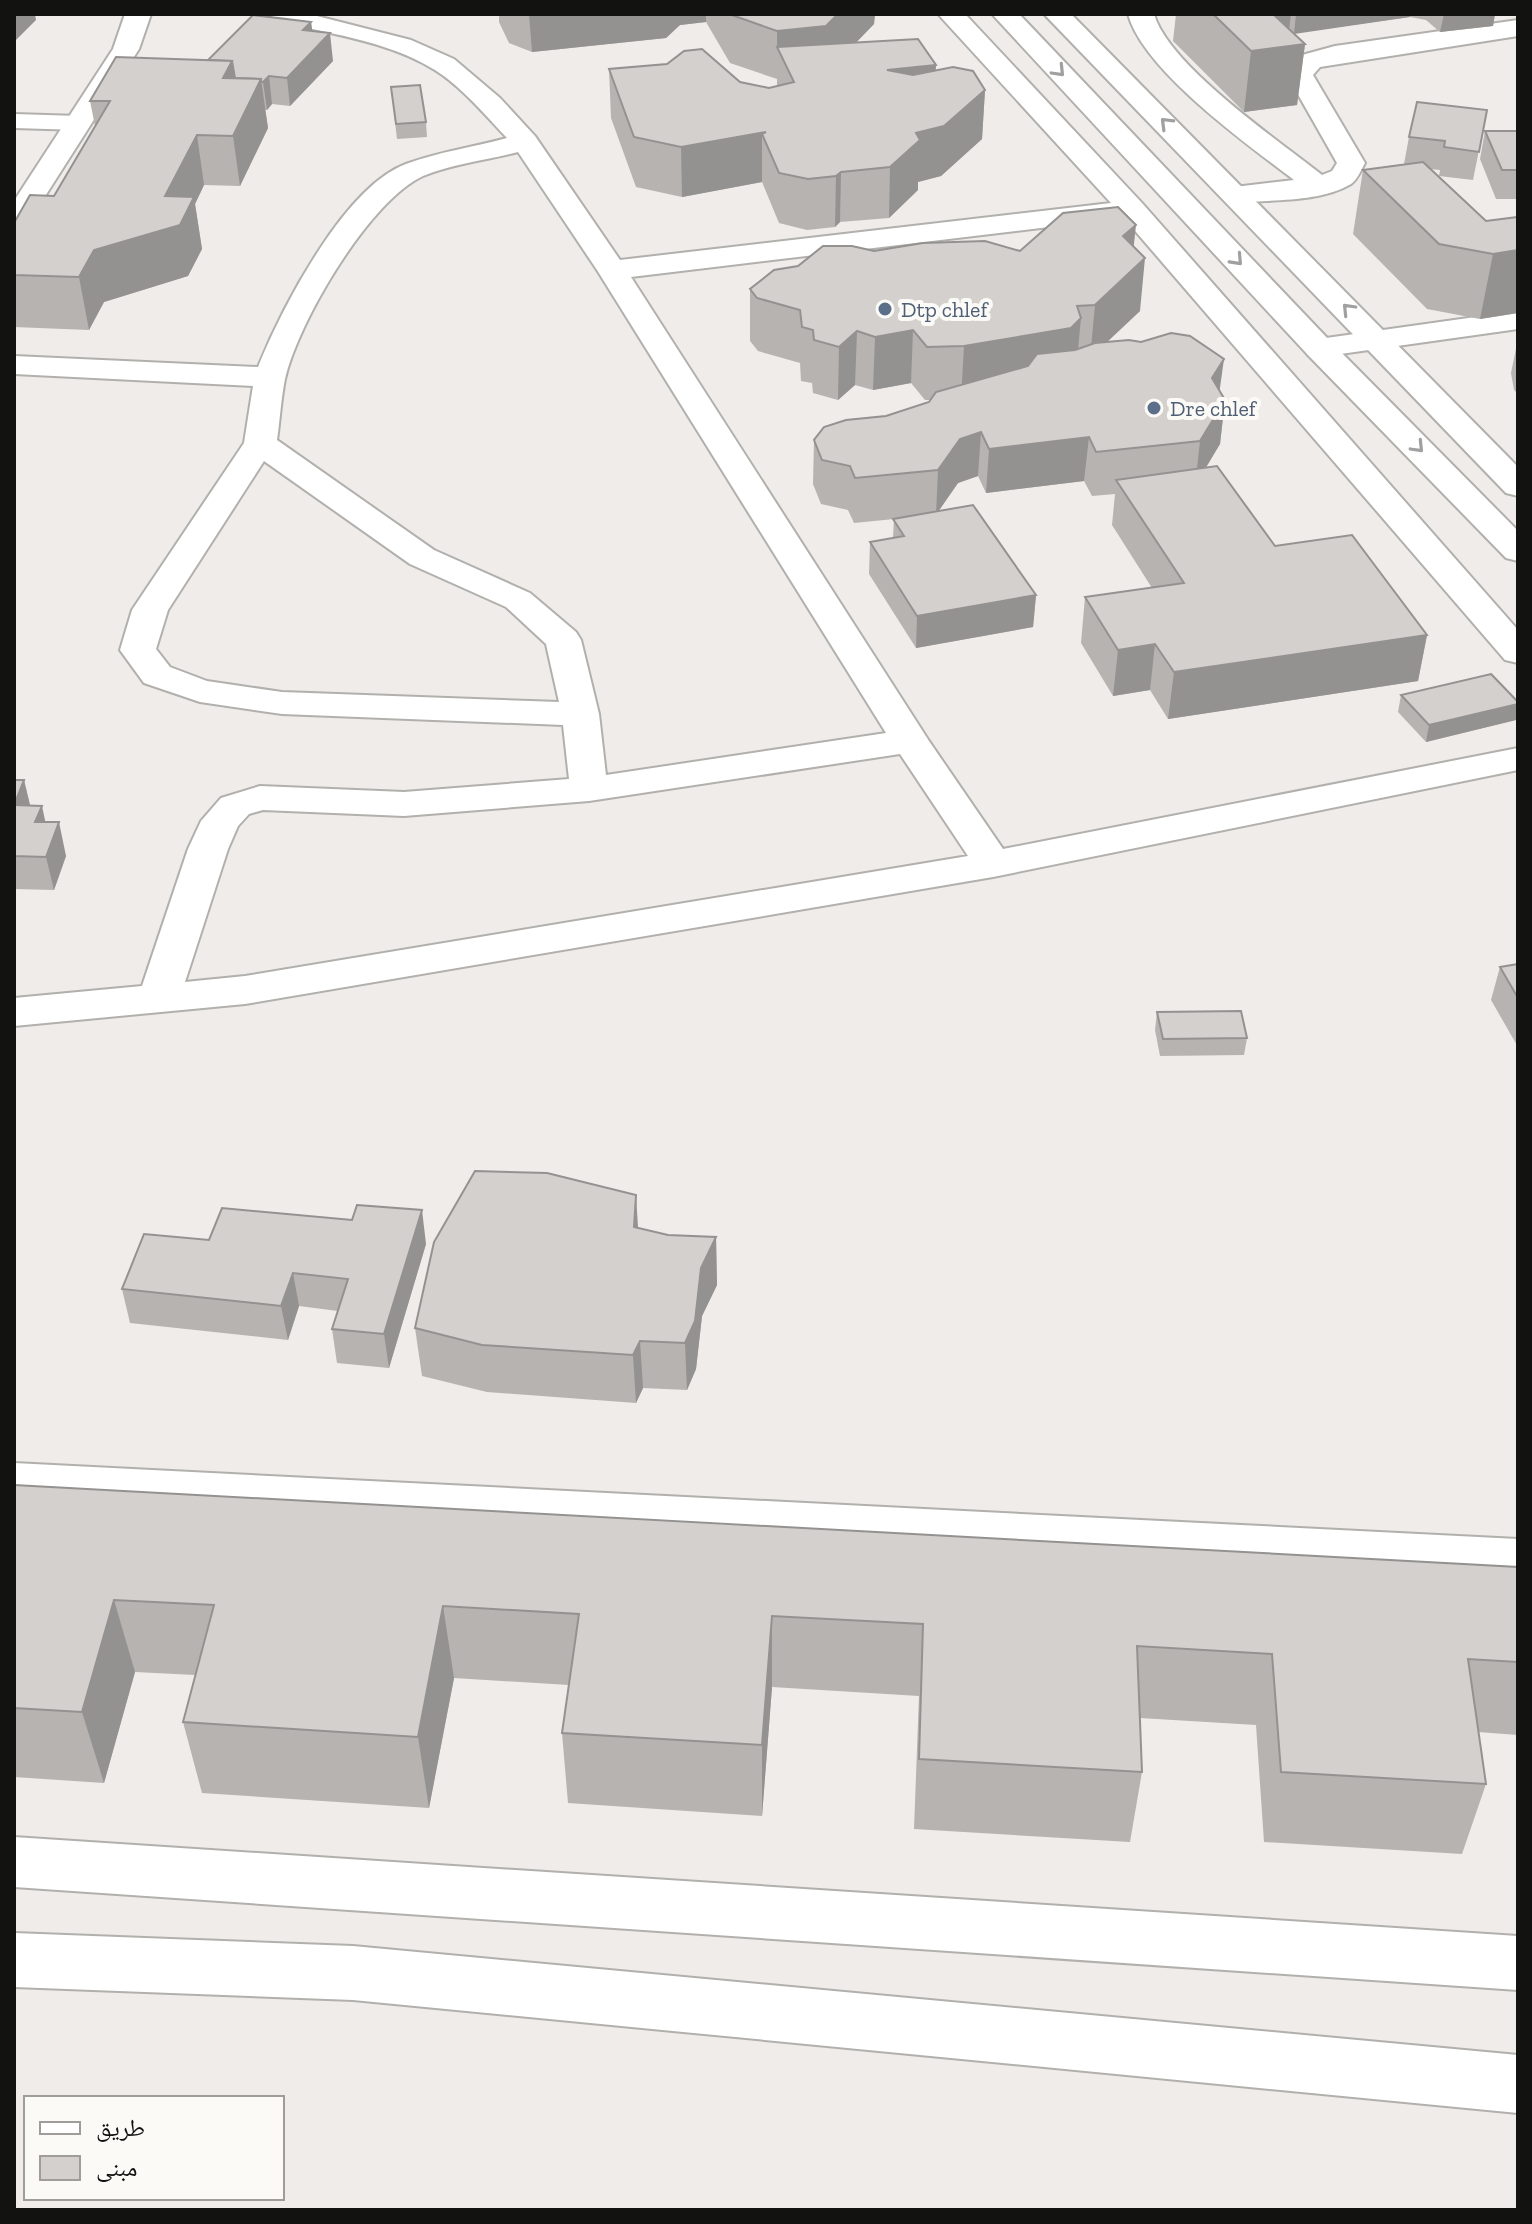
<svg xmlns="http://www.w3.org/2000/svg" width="1532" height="2224" font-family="'Zilla Slab','Noto Naskh Arabic',serif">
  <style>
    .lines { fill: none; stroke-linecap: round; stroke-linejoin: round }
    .service-casing { stroke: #b2b0ad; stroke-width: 4 }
    .minor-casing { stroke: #b2b0ad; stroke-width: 4 }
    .secondary-casing { stroke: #b2b0ad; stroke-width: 4 }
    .service { fill: #fff; fill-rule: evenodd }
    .minor { fill: #fff; fill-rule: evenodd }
    .secondary { fill: #fff; fill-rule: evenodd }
    .wall { fill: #b6b3b1 }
    .shaded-wall { fill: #949290 }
    .building { fill: #d4d0ce; stroke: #949290; stroke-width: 2 }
    .oneway { stroke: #a0a0a0 }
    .service-dot { fill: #5c6f8a; stroke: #fcfaf6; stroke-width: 3 }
    .labels { text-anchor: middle; stroke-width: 8; stroke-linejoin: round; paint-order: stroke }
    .far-service-label { font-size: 22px; fill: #4e5e75; stroke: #fcfaf6; text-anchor: start }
  </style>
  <rect width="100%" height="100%" fill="#efece9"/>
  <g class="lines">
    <defs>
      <polygon id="service" points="14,114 79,116 87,118 91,123 87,128 79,130 14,128"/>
      <g id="minor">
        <polygon points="125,14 151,14 139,49 28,223 24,229 14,232 14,201 113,49"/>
        <path d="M265,14h44l102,26 43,19 46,39 35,38 85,124 491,-57 -173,-189h27l177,189 376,427v33l-13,-3 -381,-442 -493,59 298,464 74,108 515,-101v22l-525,107 -748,127 -231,22v-28l128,-12 46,-137 13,-28 20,-23 39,-12 144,6 165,-13 -6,-54 -281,-11 -82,-12 -56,-19 -24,-33 12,-40 112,-167 9,-57 -239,-12v-18l244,11c24,-59 86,-180 148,-203 32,-12 68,-17 101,-26 -22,-23 -45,-51 -72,-68 -48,-30 -112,-37 -166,-51zM518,152l79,118 289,463 -280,42 -7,-61 -18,-74 -5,-8 -46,-39 -96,-43 -157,-110c3,-20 4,-41 8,-61 13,-57 84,-178 138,-203 28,-12 65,-16 95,-24zM264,461l146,103 96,43 40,37 13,58 -277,-10 -75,-11 -37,-14 -14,-18 12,-39zM900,754l68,102 -723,120 -60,6 43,-133 10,-23 11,-12 14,-4 141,6 185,-15z"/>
        <path d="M1128,14h26c14,51 125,127 168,161l10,-4 5,-8 -50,-88 15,-20 33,-9 183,-26v16l-198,31 -7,8 52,88c-4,7 -8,17 -14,21 -32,19 -80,15 -115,19l-10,-3 -4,-6 4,-6 68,-8c-47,-36 -151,-110 -166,-166z"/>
        <polygon points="1518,311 1518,329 1319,357 1308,355 1303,348 1308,341 1319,339"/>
        <polygon points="14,1463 1518,1539 1518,1581 14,1503"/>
        <polygon points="14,1933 353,1946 1518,2055 1518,2113 353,2000 14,1987"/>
      </g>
      <g id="secondary">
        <polygon points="992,14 1019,14 1330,341 1518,531 1518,561 1506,558 1308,355"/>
        <polygon points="1044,14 1071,14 1518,467 1518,496 1506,493"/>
        <polygon points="14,1837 1518,1936 1518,1990 14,1887"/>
      </g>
    </defs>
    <use href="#service" class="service-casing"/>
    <use href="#minor" class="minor-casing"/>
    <use href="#secondary" class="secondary-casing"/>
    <use href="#service" class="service"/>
    <use href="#minor" class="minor"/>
    <use href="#secondary" class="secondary"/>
  </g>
  <g class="wall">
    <polygon points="499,14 875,14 874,24 856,42 935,70 985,90 982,139 941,176 918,182 918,190 889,218 840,222 835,227 807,230 779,223 762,182 682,197 636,187 611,118 609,69 740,82 769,88 777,86 777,79 730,63 706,22 680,25 666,38 532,52 509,43 499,22"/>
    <polygon points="1176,14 1495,14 1493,26 1440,32 1426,20 1410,17 1294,33 1305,44 1297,105 1244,112 1173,41"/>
    <polygon points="311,22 312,31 333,61 290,106 272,104 267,110 265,110 268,128 240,186 204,185 195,204 202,249 188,276 104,302 89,330 14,327 14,223 54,196 95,126 90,101 208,60"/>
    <polygon points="391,87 426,122 427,137 397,139"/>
    <polygon points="1487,110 1473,180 1439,176 1440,170 1430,169 1486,221 1518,217 1518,313 1480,319 1427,309 1353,234 1363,170 1404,164 1409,137"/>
    <polygon points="1485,131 1518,131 1518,199 1496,199 1480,159"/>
    <polygon points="1133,246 1140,311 1107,342 1220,392 1225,400 1220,444 1205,468 1275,546 1427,635 1418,681 1168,719 1150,690 1113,696 1081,643 1085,597 1152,588 1112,525 1115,494 1092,496 1084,481 986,493 978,476 958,483 938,511 1036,595 1033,627 916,648 869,574 870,542 893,538 894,519 854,523 848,510 821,504 813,484 814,440 929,402 930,400 925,400 911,383 873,390 855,385 838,400 813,393 812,383 801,381 800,363 758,351 750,341 750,289 874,251 1020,251"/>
    <polygon points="1518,339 1518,394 1514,390 1511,373"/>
    <polygon points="1401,695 1518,704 1518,710 1516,720 1426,742 1398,712"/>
    <polygon points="14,780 24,780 30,806 46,822 66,856 54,890 14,889"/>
    <polygon points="1518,964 1518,1047 1491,1000 1500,967"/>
    <polygon points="1157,1012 1247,1038 1244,1055 1160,1056 1155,1030"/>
    <polygon points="638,1228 668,1235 716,1237 717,1285 702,1316 696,1369 687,1390 643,1388 636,1403 487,1392 422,1376 415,1328"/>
    <polygon points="209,1240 426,1244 389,1368 337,1363 332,1329 338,1311 299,1306 288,1340 130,1323 122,1289"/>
    <polygon points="14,1485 1518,1567 1518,1735 1478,1732 1486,1784 1462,1854 1264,1842 1256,1725 1140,1718 1142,1772 1130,1842 914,1829 919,1696 772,1687 762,1816 568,1803 562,1733 569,1685 454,1678 429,1808 202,1793 183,1722 195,1675 135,1672 104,1783 14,1777"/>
  </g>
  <g class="shaded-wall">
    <polygon points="14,14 35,14 36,20 14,42"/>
    <polygon points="529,14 706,14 706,22 680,25 666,38 532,52"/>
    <polygon points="838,14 875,14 874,24 825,75 777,47 777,79 777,31"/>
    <polygon points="1234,14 1291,14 1289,30"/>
    <polygon points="1296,14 1410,14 1410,17 1294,34"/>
    <polygon points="1444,14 1495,14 1493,26 1440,32"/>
    <polygon points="311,22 315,49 303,30"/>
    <polygon points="330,33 333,61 290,106 287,78"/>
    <polygon points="1305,44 1297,105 1244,112 1251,51"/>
    <polygon points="232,61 239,110 223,78"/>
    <polygon points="936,65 934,114 887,70"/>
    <polygon points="269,76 272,104 267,110 263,82"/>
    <polygon points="261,79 268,128 240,186 233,136"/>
    <polygon points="985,90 982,139 941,176 918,182 918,190 889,218 890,167 916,133"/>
    <polygon points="766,132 762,134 762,182 682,197 681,147"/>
    <polygon points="197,135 204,185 195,204 202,249 188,276 104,302 89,330 79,277 94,250 165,196"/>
    <polygon points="841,172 840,222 835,227 836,176"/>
    <polygon points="1136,225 1131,272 1145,258 1140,311 1090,358 1095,305 1123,236"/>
    <polygon points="1518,250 1518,313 1480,319 1493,254"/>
    <polygon points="1081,318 1076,371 961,399 964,346"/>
    <polygon points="913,330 911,383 873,390 875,337"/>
    <polygon points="857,331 855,385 838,400 839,347"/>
    <polygon points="1224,359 1218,402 1212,378"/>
    <polygon points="1225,400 1220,444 1195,486 1200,441"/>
    <polygon points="981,432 978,476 958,483 936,515 938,470 960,439"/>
    <polygon points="1089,437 1084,481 986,493 989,449"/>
    <polygon points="1036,595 1033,627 916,648 917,616"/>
    <polygon points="1427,635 1418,681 1168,719 1174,672"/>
    <polygon points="1155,644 1150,690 1113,696 1118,650"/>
    <polygon points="1518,704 1516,720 1426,742 1429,725"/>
    <polygon points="24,780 32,813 14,805"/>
    <polygon points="42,806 49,839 35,822"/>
    <polygon points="59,822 66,856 54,890 46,857"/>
    <polygon points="636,1195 639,1243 634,1227"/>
    <polygon points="422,1210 426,1244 389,1368 384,1334"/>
    <polygon points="716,1237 717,1285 702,1316 696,1369 687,1390 685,1343 701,1268"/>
    <polygon points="293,1273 299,1306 288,1340 281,1306"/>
    <polygon points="640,1341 643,1388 636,1403 633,1355"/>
    <polygon points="114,1600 135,1672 104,1783 82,1712"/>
    <polygon points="443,1606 454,1678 429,1808 418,1737"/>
    <polygon points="772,1616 772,1687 762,1816 762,1745"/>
  </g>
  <g class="building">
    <polygon points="729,14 838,14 826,26 777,31"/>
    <polygon points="1213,14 1273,14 1305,44 1251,51"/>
    <polygon points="253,15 311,22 303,30 330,33 287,78 269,76 263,82 261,82 261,79 235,78 232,61 208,60"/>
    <polygon points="918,39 936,65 887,70 913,75 953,67 973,71 985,90 944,126 916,133 920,140 890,167 841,172 836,176 808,179 779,173 762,134 766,132 681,147 634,137 609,69 667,64 684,51 702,49 740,82 769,88 794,82 777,47"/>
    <polygon points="116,57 232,61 223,78 261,79 233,136 197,135 165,196 194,197 180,225 94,250 79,277 14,275 14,223 30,195 54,196 110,101 90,101"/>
    <polygon points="420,85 426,122 396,124 391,87"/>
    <polygon points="1417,102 1487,110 1479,152 1444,147 1445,141 1409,137"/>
    <polygon points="1485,131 1518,131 1518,170 1502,170"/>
    <polygon points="1423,162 1486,221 1518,217 1518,250 1493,254 1439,244 1363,170"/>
    <polygon points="1118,207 1136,225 1123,236 1145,258 1095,305 1077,306 1081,318 1071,328 964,346 927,347 913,330 875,337 857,331 839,347 814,340 813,330 802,327 800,310 757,298 750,289 774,270 798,266 823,246 852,246 874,251 923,243 985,241 1020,251 1063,213"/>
    <polygon points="1171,333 1190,336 1224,359 1212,378 1225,400 1200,441 1096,452 1089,437 989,449 981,432 960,439 938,470 855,478 850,466 822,460 814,440 824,427 846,420 886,416 929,402 936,392 1028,366 1037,354 1075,350 1095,343 1129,340 1141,342"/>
    <polygon points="1217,466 1275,546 1352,535 1427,635 1174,672 1155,644 1118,650 1085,597 1184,583 1116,480"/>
    <polygon points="973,505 1036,595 917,616 870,542 904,536 893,519"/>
    <polygon points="1491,674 1518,702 1518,704 1429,725 1401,695"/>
    <polygon points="14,780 24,780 14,805 42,806 35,822 59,822 46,857 14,856"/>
    <polygon points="1518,964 1518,998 1500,967"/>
    <polygon points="1241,1011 1247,1038 1163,1039 1157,1012"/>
    <polygon points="475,1171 547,1173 636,1195 634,1227 668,1235 716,1237 701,1268 695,1321 685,1343 640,1341 633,1355 482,1345 415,1328 434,1242"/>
    <polygon points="357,1205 422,1210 384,1334 332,1329 348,1279 293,1273 281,1306 122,1289 144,1234 209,1240 222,1208 352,1220"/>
    <polygon points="14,1485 1518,1567 1518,1662 1468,1659 1486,1784 1281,1772 1272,1654 1137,1646 1142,1772 919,1759 923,1624 772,1616 762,1745 562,1733 579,1614 443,1606 418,1737 183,1722 214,1605 114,1600 82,1712 14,1708"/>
  </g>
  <defs><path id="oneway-chevron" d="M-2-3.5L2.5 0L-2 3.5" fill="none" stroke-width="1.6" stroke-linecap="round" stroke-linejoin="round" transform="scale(2)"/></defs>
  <g class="oneway">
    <use href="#oneway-chevron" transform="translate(1059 71) rotate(46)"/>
    <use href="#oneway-chevron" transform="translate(1166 123) rotate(-135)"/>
    <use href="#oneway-chevron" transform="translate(1237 260) rotate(47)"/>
    <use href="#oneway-chevron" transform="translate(1348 309) rotate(-134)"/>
    <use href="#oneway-chevron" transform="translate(1418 447) rotate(46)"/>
  </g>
  <g class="service-dot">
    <circle cx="885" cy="309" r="8"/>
    <circle cx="1154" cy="408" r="8"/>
  </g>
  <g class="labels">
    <g class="far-service-label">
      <text x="901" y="317">Dtp chlef</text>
      <text x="1170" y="416">Dre chlef</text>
    </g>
  </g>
  <rect width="1532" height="2224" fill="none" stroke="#121211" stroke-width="32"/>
  <rect x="24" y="2096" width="260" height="104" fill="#fcfaf6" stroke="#9e9d9a" stroke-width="2"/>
  <rect x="40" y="2122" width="40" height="12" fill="#ffffff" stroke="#9e9d9a" stroke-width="2"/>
  <text x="96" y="2136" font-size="24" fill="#121211">طريق</text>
  <rect x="40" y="2156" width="40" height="24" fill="#d4d0ce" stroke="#9e9d9a" stroke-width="2"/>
  <text x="96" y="2176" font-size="24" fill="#121211">مبنى</text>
</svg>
